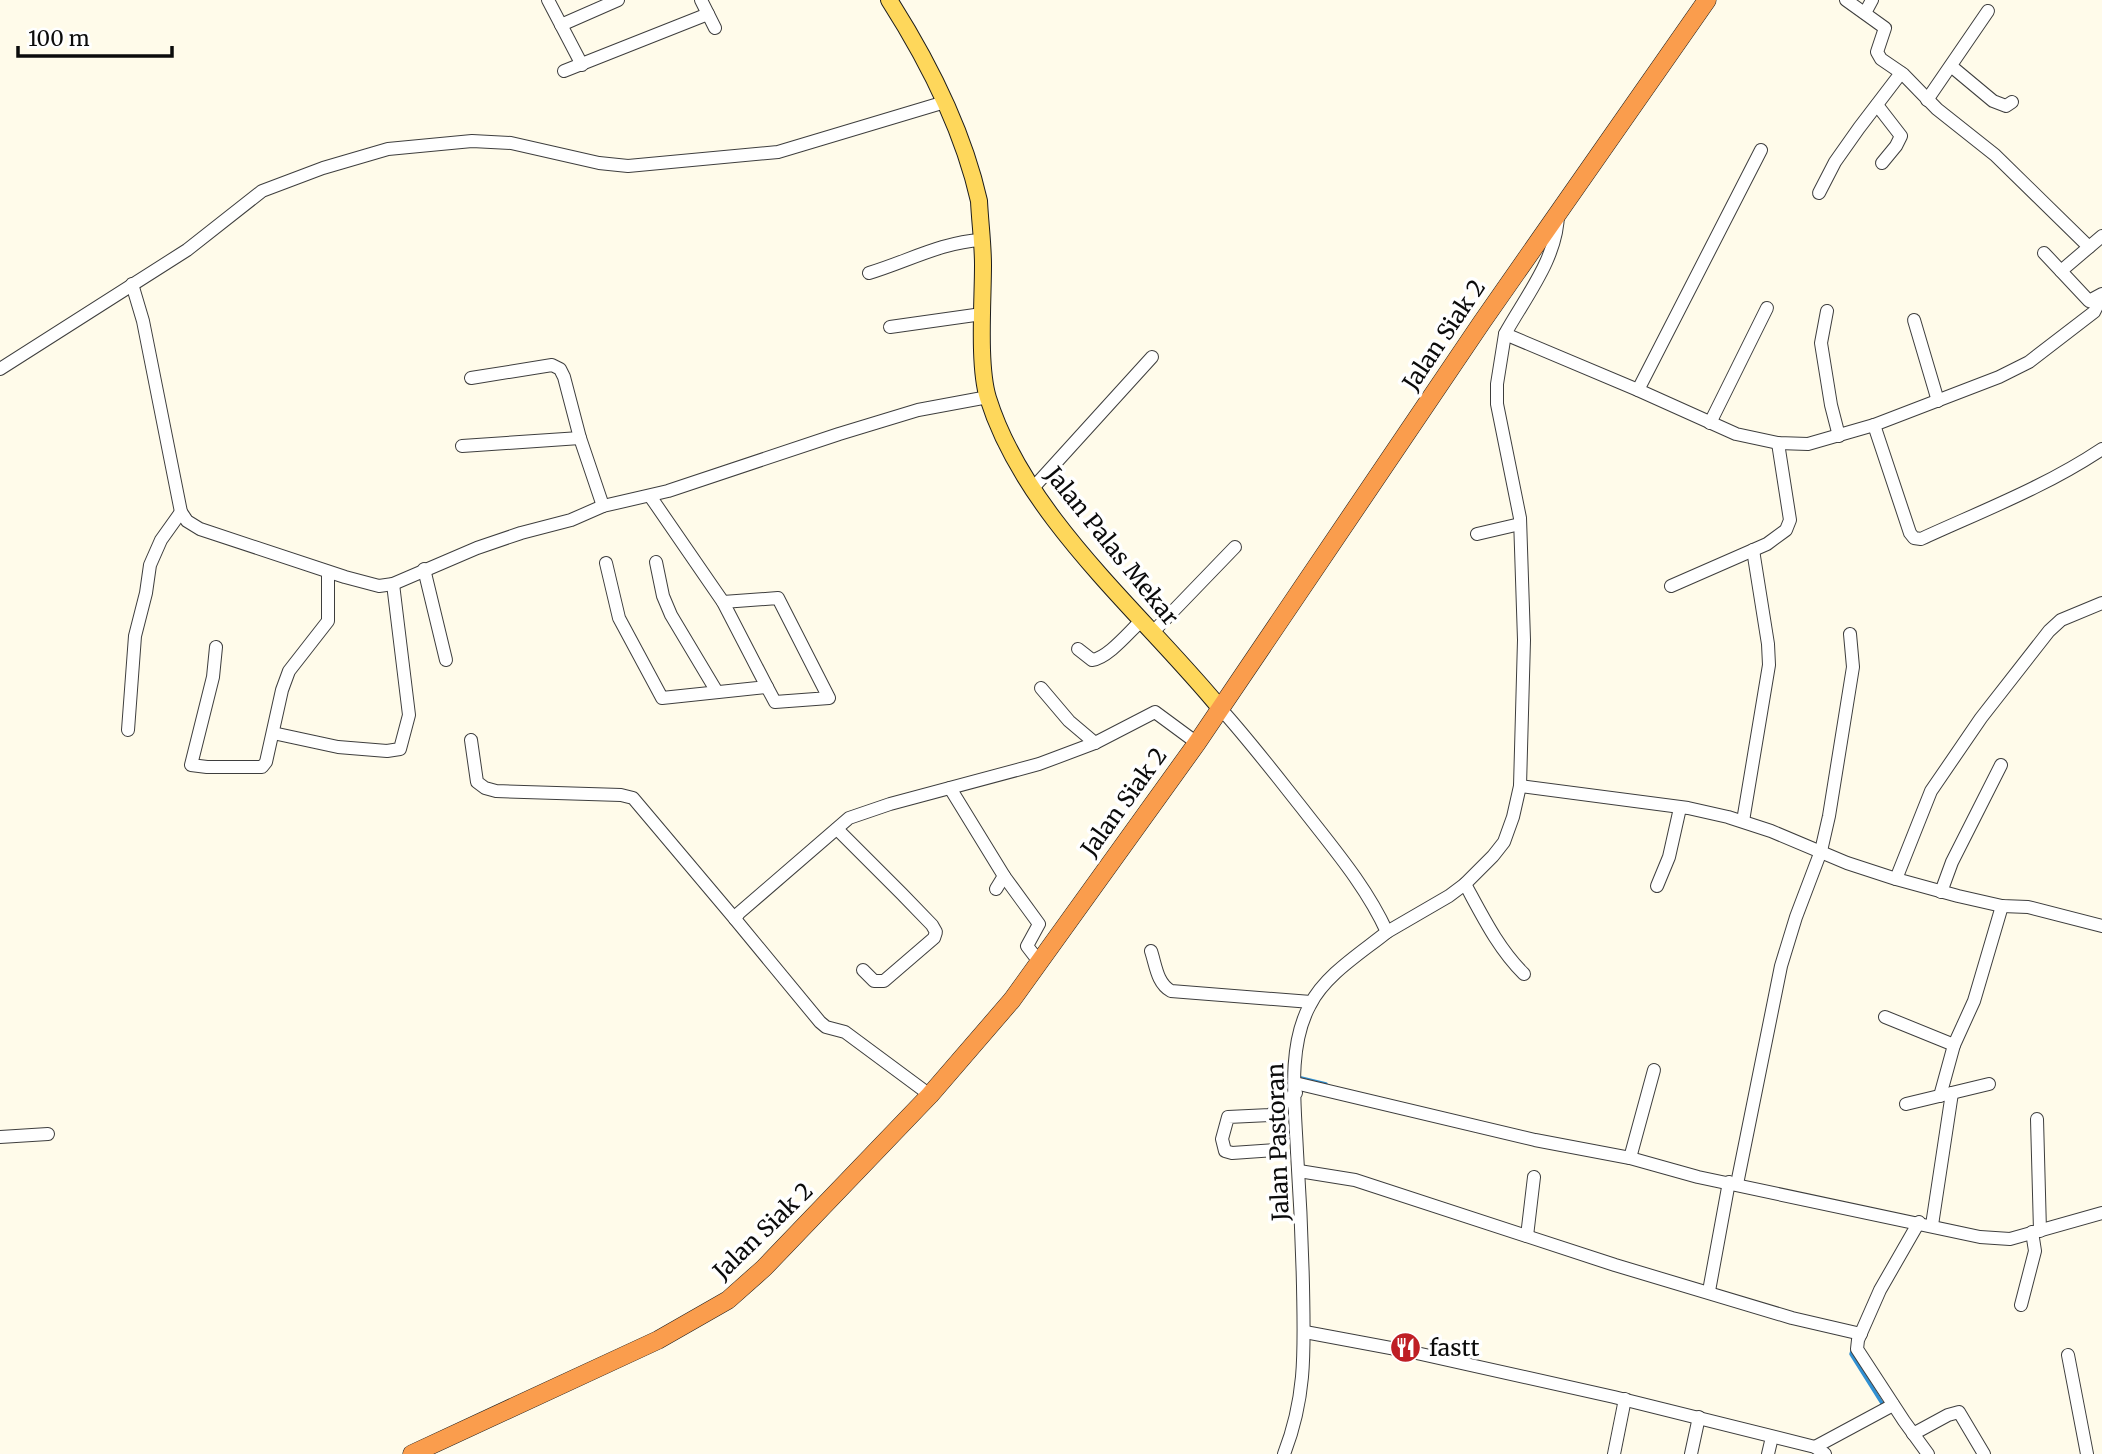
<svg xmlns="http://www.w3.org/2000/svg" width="2102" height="1454" font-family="Merriweather,serif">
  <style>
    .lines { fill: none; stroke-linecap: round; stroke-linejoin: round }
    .stream { stroke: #3190d2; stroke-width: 3.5 }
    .minor-casing { stroke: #3e3e3e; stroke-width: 14 }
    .major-casing { stroke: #1c1c1c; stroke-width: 18 }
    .highway-casing { stroke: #1c1c1c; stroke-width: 19 }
    .minor { stroke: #fff; stroke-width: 12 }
    .major { stroke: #fed75b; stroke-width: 16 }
    .highway { stroke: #fa9d4d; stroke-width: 18 }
    .labels { text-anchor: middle; stroke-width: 7; stroke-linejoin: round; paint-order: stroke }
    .street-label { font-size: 23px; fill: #0b0b0b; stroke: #fff }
    .poi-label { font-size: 23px; fill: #0b0b0b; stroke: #fff; text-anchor: start }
  </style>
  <rect width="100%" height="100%" fill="#fffbea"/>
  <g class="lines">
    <g class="stream">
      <polyline points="1301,1078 1326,1084"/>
      <polyline points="1853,1348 1851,1354 1885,1408"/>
    </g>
    <defs>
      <g id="minor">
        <polyline points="548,0 582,65"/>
        <polyline points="701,0 715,28"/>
        <polyline points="1846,0 1885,28 1877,52 1881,59 1903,74 1937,109 1995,155 2089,247"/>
        <polyline points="1865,13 1872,0"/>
        <polyline points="561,25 618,0"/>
        <polyline points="1951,66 1993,101 2006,106 2012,102"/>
        <polyline points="564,71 708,14"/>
        <polyline points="1927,100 1988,11"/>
        <polyline points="1877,105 1901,136 1896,146 1882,163"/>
        <polyline points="1819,193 1835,162 1859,128 1901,73"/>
        <polyline points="2044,253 2089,301 2102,294"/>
        <polyline points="2061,271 2102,236"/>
        <path d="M869,273c37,-11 73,-31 112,-33"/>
        <polyline points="132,284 143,321 181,512 187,521 200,529 345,577 379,586 393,584 477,548 521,533 571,520 603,506 668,491 839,434 918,410 988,397"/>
        <polyline points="1827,311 1821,343 1831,405 1839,436"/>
        <polyline points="1914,320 1938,401"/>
        <polyline points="890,327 982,314"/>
        <path d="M1505,334c21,-38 53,-77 53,-121"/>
        <polyline points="0,369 187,250 262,191 323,168 388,149 472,141 511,143 599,163 628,166 778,152 945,102"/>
        <polyline points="471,378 552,365 560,369 564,377 580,438 603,506"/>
        <polyline points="1638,390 1761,150"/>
        <polyline points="1710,423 1767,308"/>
        <path d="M1874,425l36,108 4,5 7,1c61,-28 124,-52 181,-90"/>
        <polyline points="462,446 580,438"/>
        <polyline points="1033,488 1152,357"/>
        <polyline points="1477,534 1520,524"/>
        <polyline points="656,562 663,596 671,615 717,692"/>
        <polyline points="606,563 619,618 662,698 767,687 723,602 650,496"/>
        <polyline points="424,569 446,660"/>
        <polyline points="1671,586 1767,544 1786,530 1790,520 1778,443"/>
        <polyline points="723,602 778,598 829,698 775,702 767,687"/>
        <polyline points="1152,633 1235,547"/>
        <polyline points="216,647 213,677 191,765 207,767 262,767 266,762 282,690 289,671 328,621 328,572"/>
        <path d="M1078,649l14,11c16,-2 37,-28 49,-39"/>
        <polyline points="1041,688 1069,721 1095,743"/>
        <path d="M1220,708c29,32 55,66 82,100 31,40 64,78 85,124 -26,21 -62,43 -77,73 -23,42 -15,100 -13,147 3,45 5,89 6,134 1,61 4,109 -19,168"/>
        <polyline points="128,730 135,636 146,593 150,565 161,540 181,512"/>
        <polyline points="273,733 338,747 387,751 400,749 409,715 393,584"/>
        <polyline points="471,740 477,782 485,788 496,791 621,795 633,798 735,919"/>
        <polyline points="1520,786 1688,808 1728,817 1771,831 1847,863 1896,879 1958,896 2002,906 2028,907 2102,926"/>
        <polyline points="950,788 1004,876 996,889"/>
        <polyline points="1743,821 1769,665 1768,644 1753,550"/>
        <polyline points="837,829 902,894 932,925 936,932 934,938 884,981 874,981 863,970"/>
        <polyline points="1004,876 1039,924 1027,946 1040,963"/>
        <polyline points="1896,879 1931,791 1981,718 2049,631 2061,620 2102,603"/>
        <path d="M1465,884c18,33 33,64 59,90"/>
        <polyline points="1657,886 1669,857 1680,808"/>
        <polyline points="1941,892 1952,862 2001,765"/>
        <polyline points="1387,932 1449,896 1465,884 1493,856 1504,842 1513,817 1520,786 1524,640 1520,518 1497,404 1497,384 1505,334 1638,390 1736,434 1778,443 1808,444 1874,425 1999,377 2029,362 2094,312 2099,302 2097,298"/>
        <path d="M1151,951c5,15 6,32 20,40l140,11"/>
        <polyline points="1885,1017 1954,1045 1974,1001 2002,906"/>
        <polyline points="1295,1083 1535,1140 1630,1158 1698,1177 1980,1237 2010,1239 2102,1213"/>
        <polyline points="930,1095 845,1032 826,1027 820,1022 735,919 739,913 849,818 890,804 1039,764 1095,743 1155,712 1197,743"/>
        <polyline points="1940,1096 1954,1045"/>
        <polyline points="1906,1104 1989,1084"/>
        <polyline points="1277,1111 1280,1132 1277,1150 1232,1153 1225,1151 1222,1139 1228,1117 1270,1115 1296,1093"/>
        <polyline points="2037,1119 2040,1231"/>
        <polyline points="0,1137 48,1134"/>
        <polyline points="1630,1158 1654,1070"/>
        <polyline points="1299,1171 1355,1180 1615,1265 1792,1318 1861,1334"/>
        <polyline points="1737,1184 1781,966 1796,917 1821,851 1829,816 1853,667 1850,634"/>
        <polyline points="1919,1222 1880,1290 1858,1340 1857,1349 1904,1421 1928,1454"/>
        <polyline points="1932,1225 1952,1093"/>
        <polyline points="1527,1236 1534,1177"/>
        <polyline points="1709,1291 1729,1182"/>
        <polyline points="2021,1305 2035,1251 2032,1232"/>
        <polyline points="1305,1332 1412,1352 1614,1397 1815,1447 1825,1454"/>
        <polyline points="2068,1355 2087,1454"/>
        <polyline points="1913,1434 1948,1415 1959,1412 1984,1454"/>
        <polyline points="1815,1447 1893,1405"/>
        <polyline points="1614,1454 1625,1399"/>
        <polyline points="1691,1454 1699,1417"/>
        <polyline points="1768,1454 1772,1437"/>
      </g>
      <path id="major" d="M889,0c39,61 74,130 90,201 1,21 4,43 4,64 0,37 -5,100 5,133 37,119 155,216 232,310"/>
      <polyline id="highway" points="412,1454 658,1340 728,1300 764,1268 930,1095 1012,1000 1197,743 1482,322 1707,0"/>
    </defs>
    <use href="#minor" class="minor-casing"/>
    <use href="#major" class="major-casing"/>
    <use href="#highway" class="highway-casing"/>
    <use href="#minor" class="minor"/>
    <use href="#major" class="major"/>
    <use href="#highway" class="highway"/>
  </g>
  <defs>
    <symbol id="restaurant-disc" viewBox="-11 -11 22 22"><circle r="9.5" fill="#bf1f25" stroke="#fff"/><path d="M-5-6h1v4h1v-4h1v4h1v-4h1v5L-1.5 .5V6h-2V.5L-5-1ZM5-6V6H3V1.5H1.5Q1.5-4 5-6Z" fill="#fff"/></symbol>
  </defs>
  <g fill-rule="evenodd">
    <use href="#restaurant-disc" x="1388" y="1330" width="35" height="35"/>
  </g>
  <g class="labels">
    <g class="street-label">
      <text transform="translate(1444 335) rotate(-56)" y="8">Jalan Siak 2</text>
      <text transform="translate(1112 546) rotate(51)" y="8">Jalan Palas Mekar</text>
      <text transform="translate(1124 802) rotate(-54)" y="8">Jalan Siak 2</text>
      <text transform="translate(1278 1142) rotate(-92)" y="8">Jalan Pastoran</text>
      <text transform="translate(763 1231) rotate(-44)" y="8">Jalan Siak 2</text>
    </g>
    <g class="poi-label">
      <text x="1429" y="1356">fastt</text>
    </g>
  </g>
  <path d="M18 46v10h154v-10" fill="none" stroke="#0b0b0b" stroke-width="3.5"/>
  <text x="28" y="46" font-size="21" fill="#0b0b0b" stroke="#ffffff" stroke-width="5" paint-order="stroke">100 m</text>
</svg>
